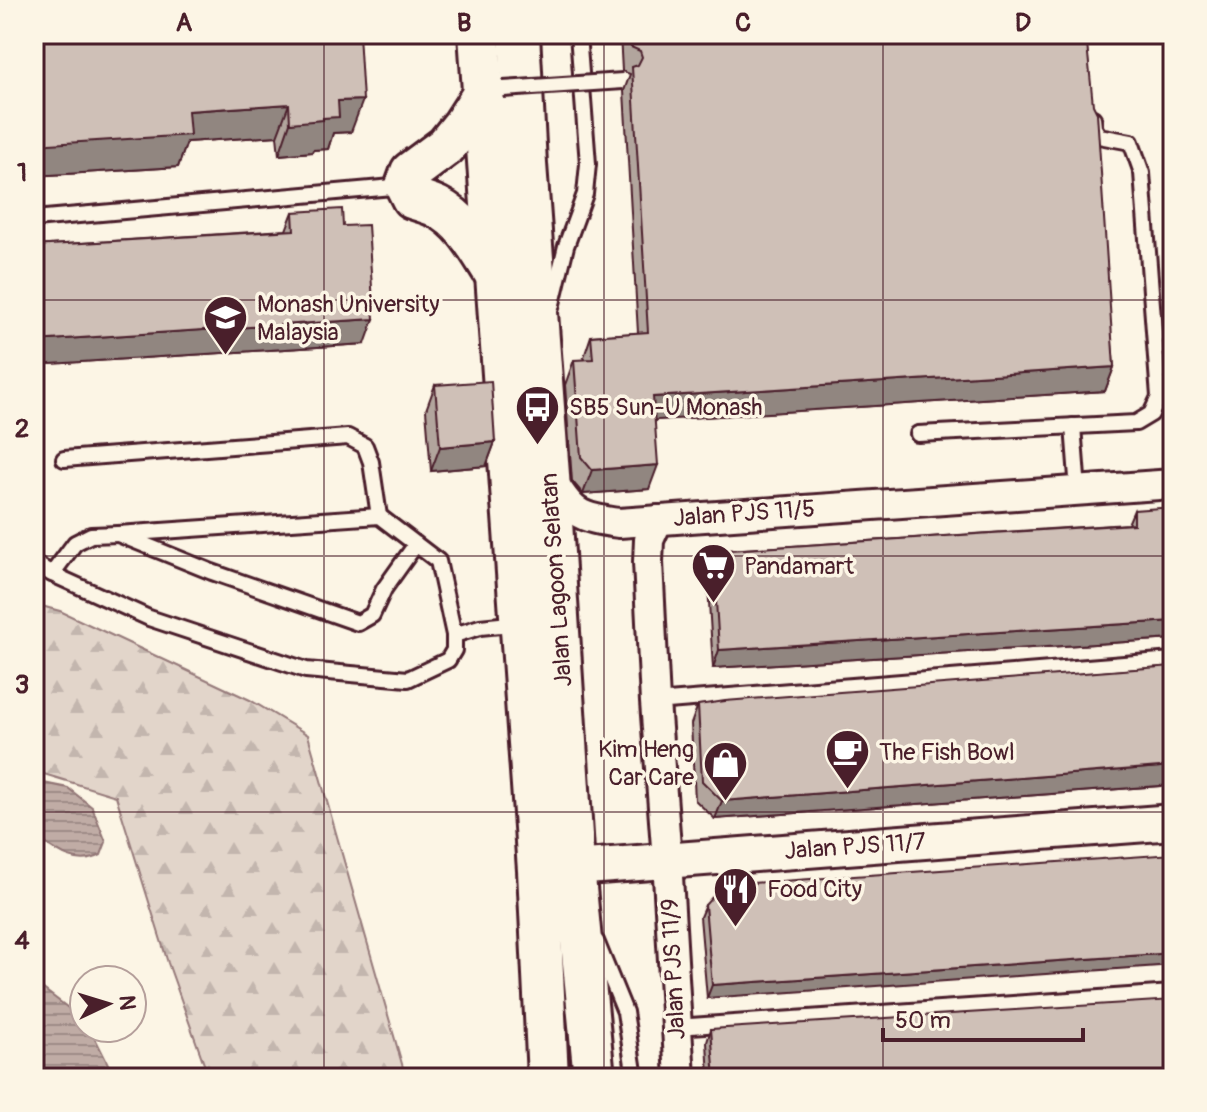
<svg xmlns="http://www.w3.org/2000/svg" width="1207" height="1112" font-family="Pangolin,sans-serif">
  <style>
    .forest { fill: url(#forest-firs); stroke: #967a7a; stroke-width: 2 }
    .water { fill: url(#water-rules); stroke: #917474; stroke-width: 2 }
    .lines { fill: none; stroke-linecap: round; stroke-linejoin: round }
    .service-casing { stroke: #4a1f2b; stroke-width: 20 }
    .minor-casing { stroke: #4a1f2b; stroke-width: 34 }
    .tertiary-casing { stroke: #4a1f2b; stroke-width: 40 }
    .secondary-casing { stroke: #4a1f2b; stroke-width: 46 }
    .service { stroke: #fcf5e5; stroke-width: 14 }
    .minor { stroke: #fcf5e5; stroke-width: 28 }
    .tertiary { stroke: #fcf5e5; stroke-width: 34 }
    .secondary { stroke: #fcf5e5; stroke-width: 40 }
    .service-bridge-casing { stroke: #4a1f2b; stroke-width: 20; stroke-linecap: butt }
    .service-bridge { stroke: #fcf5e5; stroke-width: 14 }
    .wall { fill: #b2a59d; stroke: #4a1f2b; stroke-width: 2 }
    .shaded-wall { fill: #918680; stroke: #4a1f2b; stroke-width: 2 }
    .building { fill: #cfc0b7; stroke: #4a1f2b; stroke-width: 2 }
    .grid { fill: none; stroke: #4a1f2b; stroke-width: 2; stroke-opacity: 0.55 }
    .labels { text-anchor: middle; stroke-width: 7; stroke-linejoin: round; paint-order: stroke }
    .poi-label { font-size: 24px; fill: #4a1f2b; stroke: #fcf5e5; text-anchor: start }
    .street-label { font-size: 24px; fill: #4a1f2b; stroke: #fcf5e5 }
    .neatline { fill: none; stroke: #4a1f2b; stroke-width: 3 }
    .grid-label { font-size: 26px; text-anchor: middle; font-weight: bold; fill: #4a1f2b }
  </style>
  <defs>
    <pattern id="forest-firs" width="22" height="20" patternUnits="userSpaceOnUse" patternTransform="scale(2)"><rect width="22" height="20" fill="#e2d5ca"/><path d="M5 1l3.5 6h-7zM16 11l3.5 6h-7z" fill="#c3b6ae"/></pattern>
    <pattern id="water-rules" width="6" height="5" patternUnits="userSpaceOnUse" patternTransform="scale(2)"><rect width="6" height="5" fill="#c0aca5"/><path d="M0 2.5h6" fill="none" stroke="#9e8b87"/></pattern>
  </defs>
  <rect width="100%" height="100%" fill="#fcf5e5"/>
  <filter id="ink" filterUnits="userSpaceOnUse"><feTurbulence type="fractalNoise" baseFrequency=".0125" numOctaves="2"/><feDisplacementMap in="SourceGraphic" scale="16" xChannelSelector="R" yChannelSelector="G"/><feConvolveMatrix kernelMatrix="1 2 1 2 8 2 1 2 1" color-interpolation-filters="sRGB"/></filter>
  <g filter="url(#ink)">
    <polygon class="forest" points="34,604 60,611 250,700 308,735 406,1078 209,1078 168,963 116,796 34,771"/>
    <g class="water">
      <path d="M34,781l34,7 24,19 14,35 -5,13c-26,14 -47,-6 -67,-20z"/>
      <polygon points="42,988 84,1020 84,1028 90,1028 115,1078 34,1078 34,995"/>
    </g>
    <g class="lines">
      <defs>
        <g id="service">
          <polyline points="34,219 404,186"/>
          <polyline points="551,308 566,246 585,194 588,164 578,34"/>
          <polyline points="1073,426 1078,491"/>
          <polyline points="918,434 1136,423 1151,414 1159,397 1142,173 1131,142 1099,136 1094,128 1093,118"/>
          <polyline points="64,459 348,437 365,446 371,462 379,516"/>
          <polyline points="416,544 384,589 372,615 358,623 212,572 118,534 379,516 438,561 454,635"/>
          <polyline points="34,563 52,574 149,618 306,670 408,679 448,660 454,650 454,635 480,627 520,623"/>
          <polyline points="52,574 75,543 91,535 118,534"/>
          <polyline points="655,702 1173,660"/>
          <polyline points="596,941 625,1012 635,1078"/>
          <polyline points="676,1027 1173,993"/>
        </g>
        <g id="minor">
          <path d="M551,478c20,35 28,40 68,45l554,-39"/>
          <polyline points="658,520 649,540 648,562 655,702 667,860 680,1078"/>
        </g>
        <polyline id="tertiary" points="547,870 1173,822"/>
        <g id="secondary">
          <polyline points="479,34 538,870 548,1078"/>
          <polyline points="519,34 526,164 549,475 574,867 594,1078"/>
          <path d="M483,94l-20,31 -17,21 -35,26 -5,14 6,12c8,3 17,5 25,9 27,13 42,42 58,67"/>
        </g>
      </defs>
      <use href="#service" class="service-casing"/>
      <use href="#minor" class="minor-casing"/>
      <use href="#tertiary" class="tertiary-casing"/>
      <use href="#secondary" class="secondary-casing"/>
      <use href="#service" class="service"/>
      <use href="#minor" class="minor"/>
      <use href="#tertiary" class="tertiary"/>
      <use href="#secondary" class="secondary"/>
      <defs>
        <polyline id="service-bridge" points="503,89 623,81"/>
      </defs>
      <use href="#service-bridge" class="service-bridge-casing"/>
      <use href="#service-bridge" class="service-bridge"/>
    </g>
    <g class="wall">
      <polygon points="359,34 351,132 333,133 328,149 313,150 312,152 279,155 277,136 187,142 178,167 34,176"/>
      <polygon points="620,34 1086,34 1114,367 1105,391 655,420 649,489 583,494 572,481 565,385 574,360 583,360 591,336 638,333 624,91 630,74 622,71"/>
      <polygon points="293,212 343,226 365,344 34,365 34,246 286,230"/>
      <polygon points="435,385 495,442 486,466 431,471 426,410"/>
      <polygon points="1134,510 1173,639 713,668 707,569 713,551 1128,524"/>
      <polygon points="1173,666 1173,785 715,819 695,800 691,724 698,705"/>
      <polygon points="1173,854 707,998 700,917 705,905"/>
      <polygon points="711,1029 1173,1078 709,1078 707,1042"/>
    </g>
    <g class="shaded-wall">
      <polygon points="363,100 351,132 333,133 328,149 313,150 312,152 279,155 290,123 323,118 338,101"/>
      <polygon points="289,104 277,136 187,142 178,167 34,176 34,145 188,111"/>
      <polygon points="374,319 365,344 34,365 34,341"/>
      <polygon points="1114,367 1105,391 644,421 653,397"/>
      <polygon points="495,442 486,466 431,471 440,447"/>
      <polygon points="658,465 649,489 583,494 592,470"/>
      <polygon points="1173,621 1173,639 713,668 719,650"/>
      <polygon points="1173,766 1173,785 715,819 722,801"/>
      <polygon points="1173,953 1173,965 707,998 712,985"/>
    </g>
    <g class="building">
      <polygon points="34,34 359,34 363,100 338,101 339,117 323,118 323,120 290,123 289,104 188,111 190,135 34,145"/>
      <polygon points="630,34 1086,34 1093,105 1097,113 1114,367 653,397 658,465 592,470 581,457 574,360 593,359 591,336 648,332 632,67 638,65 642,57 640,51 631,47"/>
      <polygon points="342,209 343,226 368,225 374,319 34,341 34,246 294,230 293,212"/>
      <polygon points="491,381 495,442 440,447 435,385"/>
      <polygon points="1173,507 1173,621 719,650 713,551 1134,524 1134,510"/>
      <polygon points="1173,666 1173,766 722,801 702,781 698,705 725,701"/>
      <polygon points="1173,854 1173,953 712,985 705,905 723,885"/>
      <polygon points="1173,1000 1173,1078 715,1078 711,1029"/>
    </g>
  </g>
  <path class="grid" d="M324,34v1044M604,34v1044M883,34v1044M34,300h1139M34,556h1139M34,812h1139"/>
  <defs>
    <symbol id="university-pin" viewBox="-11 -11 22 30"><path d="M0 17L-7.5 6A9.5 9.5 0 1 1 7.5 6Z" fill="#4a1f2b" stroke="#fcf5e5"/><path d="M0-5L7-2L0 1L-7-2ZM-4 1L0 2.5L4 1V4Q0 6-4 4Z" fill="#fff"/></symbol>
    <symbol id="bus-pin" viewBox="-11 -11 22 30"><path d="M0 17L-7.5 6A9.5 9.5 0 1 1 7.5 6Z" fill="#4a1f2b" stroke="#fcf5e5"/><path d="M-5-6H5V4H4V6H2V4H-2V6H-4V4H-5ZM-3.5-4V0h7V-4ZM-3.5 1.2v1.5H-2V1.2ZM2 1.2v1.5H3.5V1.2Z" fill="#fff"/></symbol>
    <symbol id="supermarket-pin" viewBox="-11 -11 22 30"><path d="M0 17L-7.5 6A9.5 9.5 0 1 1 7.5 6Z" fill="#4a1f2b" stroke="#fcf5e5"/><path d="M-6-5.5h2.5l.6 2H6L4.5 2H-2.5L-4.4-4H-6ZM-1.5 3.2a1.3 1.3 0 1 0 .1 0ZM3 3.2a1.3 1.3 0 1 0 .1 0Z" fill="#fff"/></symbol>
    <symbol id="cafe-pin" viewBox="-11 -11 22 30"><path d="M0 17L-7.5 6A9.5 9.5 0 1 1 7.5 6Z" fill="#4a1f2b" stroke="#fcf5e5"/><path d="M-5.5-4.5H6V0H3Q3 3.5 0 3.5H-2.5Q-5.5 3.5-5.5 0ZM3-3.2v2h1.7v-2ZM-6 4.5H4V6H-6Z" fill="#fff"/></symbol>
    <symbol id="shop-pin" viewBox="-11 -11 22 30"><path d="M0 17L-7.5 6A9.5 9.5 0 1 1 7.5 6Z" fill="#4a1f2b" stroke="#fcf5e5"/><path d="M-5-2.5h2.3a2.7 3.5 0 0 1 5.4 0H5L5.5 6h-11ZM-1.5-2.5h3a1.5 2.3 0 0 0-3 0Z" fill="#fff"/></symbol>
    <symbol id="restaurant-pin" viewBox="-11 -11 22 30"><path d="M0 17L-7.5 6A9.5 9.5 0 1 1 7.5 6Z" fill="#4a1f2b" stroke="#fcf5e5"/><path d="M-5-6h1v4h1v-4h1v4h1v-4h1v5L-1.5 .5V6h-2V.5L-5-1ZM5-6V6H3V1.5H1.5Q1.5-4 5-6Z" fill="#fff"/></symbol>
  </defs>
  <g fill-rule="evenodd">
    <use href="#university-pin" x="200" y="292" width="51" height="69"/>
    <use href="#bus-pin" x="512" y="382" width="51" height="69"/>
    <use href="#supermarket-pin" x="688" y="540" width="51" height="69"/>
    <use href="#cafe-pin" x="822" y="726" width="51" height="69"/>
    <use href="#shop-pin" x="700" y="738" width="51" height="69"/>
    <use href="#restaurant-pin" x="710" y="864" width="51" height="69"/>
  </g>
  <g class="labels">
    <g class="poi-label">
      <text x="257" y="312">Monash University<tspan x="257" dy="28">Malaysia</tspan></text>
      <text x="569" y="415">SB5 Sun-U Monash</text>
      <text x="744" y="574">Pandamart</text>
      <text x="694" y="757" text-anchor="end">Kim Heng<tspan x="694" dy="28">Car Care</tspan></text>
      <text x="879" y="760">The Fish Bowl</text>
      <text x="767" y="897">Food City</text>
    </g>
    <g class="street-label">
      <text transform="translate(744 513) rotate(-4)" y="8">Jalan PJS 11/5</text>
      <text transform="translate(556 580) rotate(-94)" y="8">Jalan Lagoon Selatan</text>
      <text transform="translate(855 846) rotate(-4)" y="8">Jalan PJS 11/7</text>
      <text transform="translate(673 969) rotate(-93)" y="8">Jalan PJS 11/9</text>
    </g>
  </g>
  <rect width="1207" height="1112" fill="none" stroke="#fcf5e5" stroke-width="88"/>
  <g transform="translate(108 1004) rotate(86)"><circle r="38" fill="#fcf5e5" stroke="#b59f9b" stroke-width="2"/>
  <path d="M0-6L14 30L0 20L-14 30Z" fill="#4a1f2b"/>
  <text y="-12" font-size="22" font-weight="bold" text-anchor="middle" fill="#4a1f2b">N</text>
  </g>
  <path d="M883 1028v12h200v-12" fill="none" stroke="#4a1f2b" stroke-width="4"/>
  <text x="895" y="1028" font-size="24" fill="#4a1f2b" stroke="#fcf5e5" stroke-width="6" paint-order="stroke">50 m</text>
  <rect x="44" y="44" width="1119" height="1024" class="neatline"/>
  <g class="grid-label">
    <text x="184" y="31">A</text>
    <text x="464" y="31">B</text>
    <text x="743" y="31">C</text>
    <text x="1023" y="31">D</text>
    <text x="22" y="181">1</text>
    <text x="22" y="437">2</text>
    <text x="22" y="693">3</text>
    <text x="22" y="949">4</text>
  </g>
</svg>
